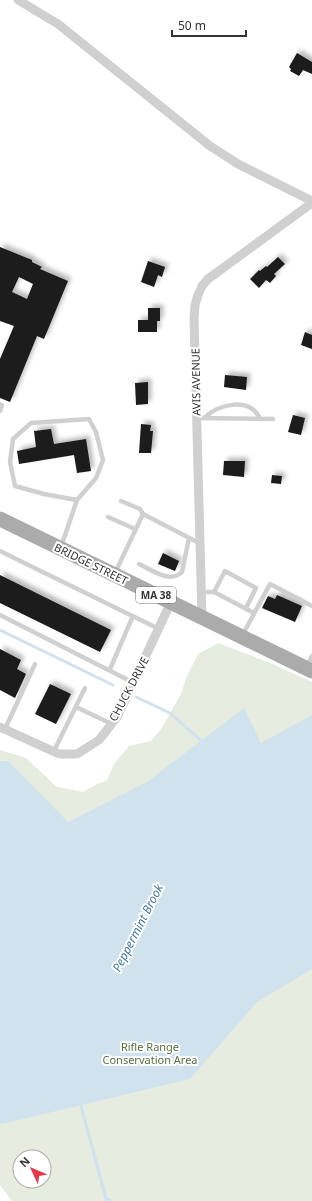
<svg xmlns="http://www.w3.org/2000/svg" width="312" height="1201" font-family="'Noto Sans',sans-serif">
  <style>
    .green { fill: #e6ecdf; fill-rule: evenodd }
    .water { fill: #cfe2ee }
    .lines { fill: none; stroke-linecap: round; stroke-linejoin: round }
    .stream { stroke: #cfe2ee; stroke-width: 3 }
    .building { fill: #1a1a1a; fill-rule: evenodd; filter: url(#shadow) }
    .lane { stroke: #d0d0d0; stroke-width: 4.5 }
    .street { stroke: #d0d0d0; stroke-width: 9 }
    .primary { stroke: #ababab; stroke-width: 15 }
    .labels { text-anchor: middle; stroke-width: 4; stroke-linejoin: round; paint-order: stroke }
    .shield { fill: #fff; stroke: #707070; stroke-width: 1 }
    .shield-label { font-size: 10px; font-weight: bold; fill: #333 }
    .street-label { font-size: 11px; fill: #333; stroke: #fff }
    .park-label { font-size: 11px; fill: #56703f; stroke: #fff }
    .water-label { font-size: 12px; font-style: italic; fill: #3f7597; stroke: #fff }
  </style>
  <defs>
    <filter id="shadow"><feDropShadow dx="3.5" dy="-3.5" stdDeviation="2" flood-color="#0004"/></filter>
  </defs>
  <rect width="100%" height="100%" fill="#fff"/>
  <path class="green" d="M218,643l50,19 44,20v519h-300l-12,-16v-435l26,8 31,29 26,5 10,-6 14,-6 7,-16 15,-18 22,-5 10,-12 20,-35 5,-16 12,-24zM20,1157h24v24h-24z"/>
  <polygon class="water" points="244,708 261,743 312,715 312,969 257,1002 190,1079 2,1124 0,1123 0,761 8,761 68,822 147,782"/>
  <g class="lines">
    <g class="stream">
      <polyline points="0,630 113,685"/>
      <polyline points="136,697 170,713 204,743"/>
      <polyline points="80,1102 106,1199 111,1201"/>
    </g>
  </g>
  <g class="building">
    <polygon points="297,53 312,62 312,74 303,70 299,76 290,71 291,69 289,67"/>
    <path d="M0,247l32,13v2l10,5 -2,2 28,12 -24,58 -7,-3 -27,66 -10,-4v-39l14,-33 -14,-5zM19,277l14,7 -6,15 -15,-7z"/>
    <polygon points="278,257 285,264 274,274 276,276 270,283 266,280 259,288 250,279 259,270 260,271 266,266 267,267"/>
    <polygon points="148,261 165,267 162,277 158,275 154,287 141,282"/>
    <polygon points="148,308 160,308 160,321 157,321 157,332 138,332 138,320 148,320"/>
    <polygon points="305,332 312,335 312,349 301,345"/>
    <polygon points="225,375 247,377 246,390 224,387"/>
    <polygon points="148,382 148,404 136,405 135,383"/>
    <polygon points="293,415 305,418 301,435 288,432"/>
    <polygon points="141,424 151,425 150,431 153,431 151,453 139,453"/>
    <polygon points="51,429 54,444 86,439 91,471 77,473 74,455 19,464 17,451 36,447 34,431"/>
    <polygon points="224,461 245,461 244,477 223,475"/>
    <polygon points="272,475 282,476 281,484 271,483"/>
    <polygon points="163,553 179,561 175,571 158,564"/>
    <polygon points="0,575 111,630 100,652 0,603"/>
    <polygon points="277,595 302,606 295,622 262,608 268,596 275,599"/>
    <polygon points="0,649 21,660 17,669 26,674 15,698 0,690"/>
    <polygon points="50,684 71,694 56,724 35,714"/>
  </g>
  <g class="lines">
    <g class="lane">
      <polyline points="0,404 2,405 0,411"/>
      <polyline points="196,418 273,419"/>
      <path d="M204,418c15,-14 46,-22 56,1"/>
      <polyline points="121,501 140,509 143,514"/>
      <polyline points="108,517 135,529"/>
      <polyline points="61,547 77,500 96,478 103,460 96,432 89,419 31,423 13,439 10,462 15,486 44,494 77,500"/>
      <polyline points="0,551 159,629"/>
      <path d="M139,564c13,6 31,20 43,8l7,-34"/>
      <polyline points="115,573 143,514 199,543"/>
      <polyline points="201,592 214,592 254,613"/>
      <polyline points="214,592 225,571 256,588 246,608"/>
      <polyline points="0,615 134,683"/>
      <polyline points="242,636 270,584 312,606"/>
      <polyline points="307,667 312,656"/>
      <polyline points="110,669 133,616"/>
      <polyline points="76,707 112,724"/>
      <polyline points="5,729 35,664"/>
      <polyline points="54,751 85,688"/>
    </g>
    <g class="street">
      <polyline points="18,0 58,24 210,146 238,164 312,201"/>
      <polyline points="202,617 194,319 195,305 198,295 202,286 208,279 312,203"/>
      <polyline points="0,727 59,754 77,754 99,740 117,717 171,602"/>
    </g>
    <polyline class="primary" points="0,519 312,671"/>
  </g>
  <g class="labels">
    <rect class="shield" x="136" y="587" width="40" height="16" rx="3"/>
    <g class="shield-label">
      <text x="156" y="599">MA 38</text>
    </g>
    <g class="street-label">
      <text transform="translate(196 382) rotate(-91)" y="4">AVIS AVENUE</text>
      <text transform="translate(91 564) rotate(26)" y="4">BRIDGE STREET</text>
      <text transform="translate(129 689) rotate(-62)" y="4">CHUCK DRIVE</text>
    </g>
    <g class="park-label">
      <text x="150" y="1051">Rifle Range<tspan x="150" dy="13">Conservation Area</tspan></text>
    </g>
    <g class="water-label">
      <text transform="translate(138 928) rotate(-63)" y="4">Peppermint Brook</text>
    </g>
  </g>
  <g transform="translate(32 1169) rotate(314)"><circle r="19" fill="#ffffff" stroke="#adadad"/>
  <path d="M0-3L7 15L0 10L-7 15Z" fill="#e63946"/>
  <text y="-6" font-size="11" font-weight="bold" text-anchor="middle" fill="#333333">N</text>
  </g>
  <path d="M172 30v6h74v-6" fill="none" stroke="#333333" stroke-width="2"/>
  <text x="178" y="30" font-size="12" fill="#333333" stroke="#ffffff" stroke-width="3" paint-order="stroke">50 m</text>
</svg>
